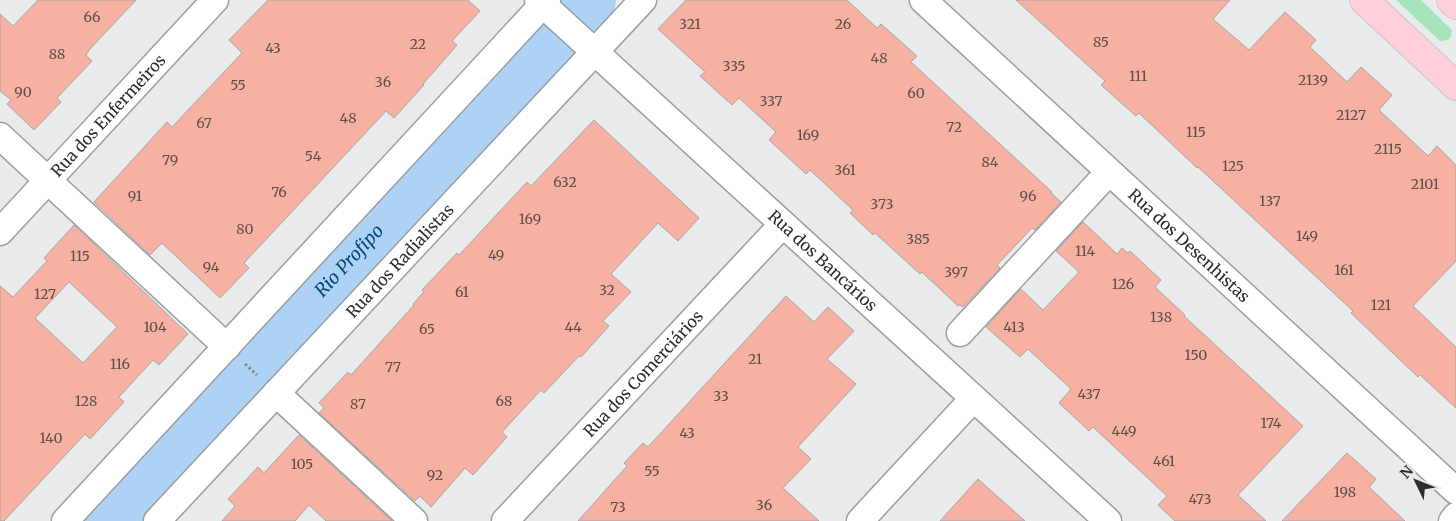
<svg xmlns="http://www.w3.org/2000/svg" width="1456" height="521" font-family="Merriweather,serif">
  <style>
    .green { fill: #a6e5bc }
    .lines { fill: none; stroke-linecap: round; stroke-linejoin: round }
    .river { stroke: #aed2f5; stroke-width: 50 }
    .building { fill: #f6b1a2; stroke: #a9a6a6; fill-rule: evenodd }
    .minor-casing { stroke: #9c9ea0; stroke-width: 29 }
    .primary-casing { stroke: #c8c8c8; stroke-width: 30 }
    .path { stroke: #878889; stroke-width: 3; stroke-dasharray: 2.5 2.5; stroke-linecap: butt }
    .minor { stroke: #fff; stroke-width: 26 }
    .primary { stroke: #ffd0d9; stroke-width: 28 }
    .labels { text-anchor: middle; stroke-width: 4.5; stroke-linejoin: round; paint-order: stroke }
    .number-label { font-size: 14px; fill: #5e4e4a }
    .street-label { font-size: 16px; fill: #2c2d2d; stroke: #e9eaec }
    .water-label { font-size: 18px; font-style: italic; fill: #00487c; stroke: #e9eaec }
  </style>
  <rect width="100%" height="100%" fill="#e9eaec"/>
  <polygon class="green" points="1396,0 1421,0 1452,30 1451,37 1448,40 1440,41"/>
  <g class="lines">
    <path class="river" id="s1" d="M108,521l483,-521"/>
  </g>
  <g class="building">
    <polygon points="38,0 136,0 90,49 86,55 92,61 57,98 61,102 34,130 7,104 11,100 0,91 0,14 13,26"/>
    <polygon points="268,0 468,0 480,11 452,41 457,45 423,84 424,85 394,118 386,111 244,263 249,268 220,298 162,243 150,255 94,202 167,122 172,127 242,53 229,40"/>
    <polygon points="686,0 847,0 877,28 881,24 917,56 911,62 1052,192 1051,193 1061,202 1035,230 1032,228 997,265 1000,268 963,307 960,305 958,306 922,272 920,274 875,233 873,235 850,213 853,210 810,170 806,174 769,140 776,132 739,98 732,105 700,76 705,72 658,29"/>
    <polygon points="1016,0 1230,0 1213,19 1249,50 1285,12 1316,40 1310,47 1347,82 1361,67 1392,95 1379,110 1428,156 1437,146 1456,165 1456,261 1413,306 1456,347 1456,408 1420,375 1418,377 1351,313 1353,311 1198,167 1197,168 1139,113 1136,116 1101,85 1105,81"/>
    <polygon points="594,120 699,218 678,241 658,223 611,274 631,292 603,321 609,326 581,357 579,356 544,393 541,390 502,432 507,437 473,475 465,468 431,507 420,496 415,501 319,413 324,408 319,403 348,372 351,375 414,305 413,304 424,292 422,290 457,253 459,255 527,182 531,186"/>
    <polygon points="1083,222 1117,254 1122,248 1128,253 1130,251 1161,280 1155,287 1185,315 1184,316 1303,426 1238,495 1266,521 1175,521 1158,505 1167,496 1093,427 1089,431 1059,403 1071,389 1028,349 1020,357 986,327 1021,289 1043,310 1079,272 1056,251"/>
    <path d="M74,225l114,109 -29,31 -6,-5 -34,37 5,5 -34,37 -5,-5 -81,87h-4v-235l13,11 34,-36 -3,-3zM69,282l48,45 -34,36 -48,-45z"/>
    <polygon points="786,296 814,322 828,307 854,331 827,359 856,384 798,447 811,459 783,488 819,521 578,521 627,466 624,463 643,443 648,447"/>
    <polygon points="299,435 392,521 326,521 309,505 295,521 222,521 235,506 228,499 258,467 264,473"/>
    <polygon points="1347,453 1376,479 1369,487 1405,521 1282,521"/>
    <polygon points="978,479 1025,521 940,521"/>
  </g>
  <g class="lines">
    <defs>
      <g id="minor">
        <path id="s2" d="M538,0l570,521"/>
        <path id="s3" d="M923,0l533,491"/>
        <polyline points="0,136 227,347"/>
        <path id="s4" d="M0,232l215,-232"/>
        <polyline points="960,333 1109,172"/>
        <polyline points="276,393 414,521"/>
        <polyline points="65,521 547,0"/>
        <path id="s5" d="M157,521l486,-521"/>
        <path id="s6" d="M505,521l278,-297"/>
        <polyline points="860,521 973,399"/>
        <polyline points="1452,521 1456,516"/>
      </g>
      <g id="primary">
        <polyline points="1364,0 1456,86"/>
        <polyline points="1451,0 1456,5"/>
      </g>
    </defs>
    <use href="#minor" class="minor-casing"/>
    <use href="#primary" class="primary-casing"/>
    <polyline class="path" points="245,364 257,375"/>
    <use href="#minor" class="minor"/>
    <use href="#primary" class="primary"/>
  </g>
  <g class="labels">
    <g class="number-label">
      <text x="92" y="22">66</text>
      <text x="690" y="29">321</text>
      <text x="843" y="29">26</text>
      <text x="1101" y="47">85</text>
      <text x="418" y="49">22</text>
      <text x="273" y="53">43</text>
      <text x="57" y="59">88</text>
      <text x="879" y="63">48</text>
      <text x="734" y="71">335</text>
      <text x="1138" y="81">111</text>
      <text x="1313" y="85">2139</text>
      <text x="383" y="87">36</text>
      <text x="238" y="90">55</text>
      <text x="23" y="97">90</text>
      <text x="916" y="98">60</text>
      <text x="771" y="106">337</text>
      <text x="1351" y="120">2127</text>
      <text x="348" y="123">48</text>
      <text x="204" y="128">67</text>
      <text x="954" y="132">72</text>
      <text x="1196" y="137">115</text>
      <text x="808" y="140">169</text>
      <text x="1388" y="154">2115</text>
      <text x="313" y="161">54</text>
      <text x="170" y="165">79</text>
      <text x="990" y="167">84</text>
      <text x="1233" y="171">125</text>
      <text x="845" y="175">361</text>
      <text x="565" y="187">632</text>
      <text x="1425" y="189">2101</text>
      <text x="279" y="197">76</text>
      <text x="135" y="201">91</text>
      <text x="1028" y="201">96</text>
      <text x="1270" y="206">137</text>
      <text x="882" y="209">373</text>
      <text x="530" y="224">169</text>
      <text x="245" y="234">80</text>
      <text x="1307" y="241">149</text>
      <text x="918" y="244">385</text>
      <text x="1085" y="256">114</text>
      <text x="496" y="260">49</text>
      <text x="80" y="261">115</text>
      <text x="211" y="272">94</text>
      <text x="1344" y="275">161</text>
      <text x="956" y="277">397</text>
      <text x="1123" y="289">126</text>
      <text x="607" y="295">32</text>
      <text x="462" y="297">61</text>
      <text x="45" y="299">127</text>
      <text x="1381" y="310">121</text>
      <text x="1161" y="322">138</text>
      <text x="155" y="332">104</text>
      <text x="573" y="332">44</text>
      <text x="1014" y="332">413</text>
      <text x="427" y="334">65</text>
      <text x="1196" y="360">150</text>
      <text x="755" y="364">21</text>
      <text x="120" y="369">116</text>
      <text x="393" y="372">77</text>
      <text x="1089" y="399">437</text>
      <text x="721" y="401">33</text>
      <text x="86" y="406">128</text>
      <text x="504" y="406">68</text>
      <text x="358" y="409">87</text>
      <text x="1271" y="428">174</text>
      <text x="1124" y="436">449</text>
      <text x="687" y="438">43</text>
      <text x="51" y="443">140</text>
      <text x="1164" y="466">461</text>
      <text x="302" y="469">105</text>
      <text x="652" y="476">55</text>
      <text x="435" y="480">92</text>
      <text x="1345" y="497">198</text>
      <text x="1200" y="504">473</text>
      <text x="764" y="510">36</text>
      <text x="618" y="512">73</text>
    </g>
    <g class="street-label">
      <text dy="6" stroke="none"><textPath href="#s4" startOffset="159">Rua dos Enfermeiros</textPath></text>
      <text dy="6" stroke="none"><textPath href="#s3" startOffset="362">Rua dos Desenhistas</textPath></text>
      <text dy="6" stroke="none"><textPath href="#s5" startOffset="356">Rua dos Radialistas</textPath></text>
      <text dy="6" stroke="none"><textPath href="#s2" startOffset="386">Rua dos Bancários</textPath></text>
      <text dy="6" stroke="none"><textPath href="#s6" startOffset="202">Rua dos Comerciários</textPath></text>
    </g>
    <g class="water-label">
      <text dy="6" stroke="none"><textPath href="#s1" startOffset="355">Rio Profipo</textPath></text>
    </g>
  </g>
  <g transform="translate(1416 481) rotate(313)" stroke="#e9eaec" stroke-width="4" paint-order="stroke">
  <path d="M0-4L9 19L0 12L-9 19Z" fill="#2c2d2d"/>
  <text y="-8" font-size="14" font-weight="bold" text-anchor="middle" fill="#2c2d2d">N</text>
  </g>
</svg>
